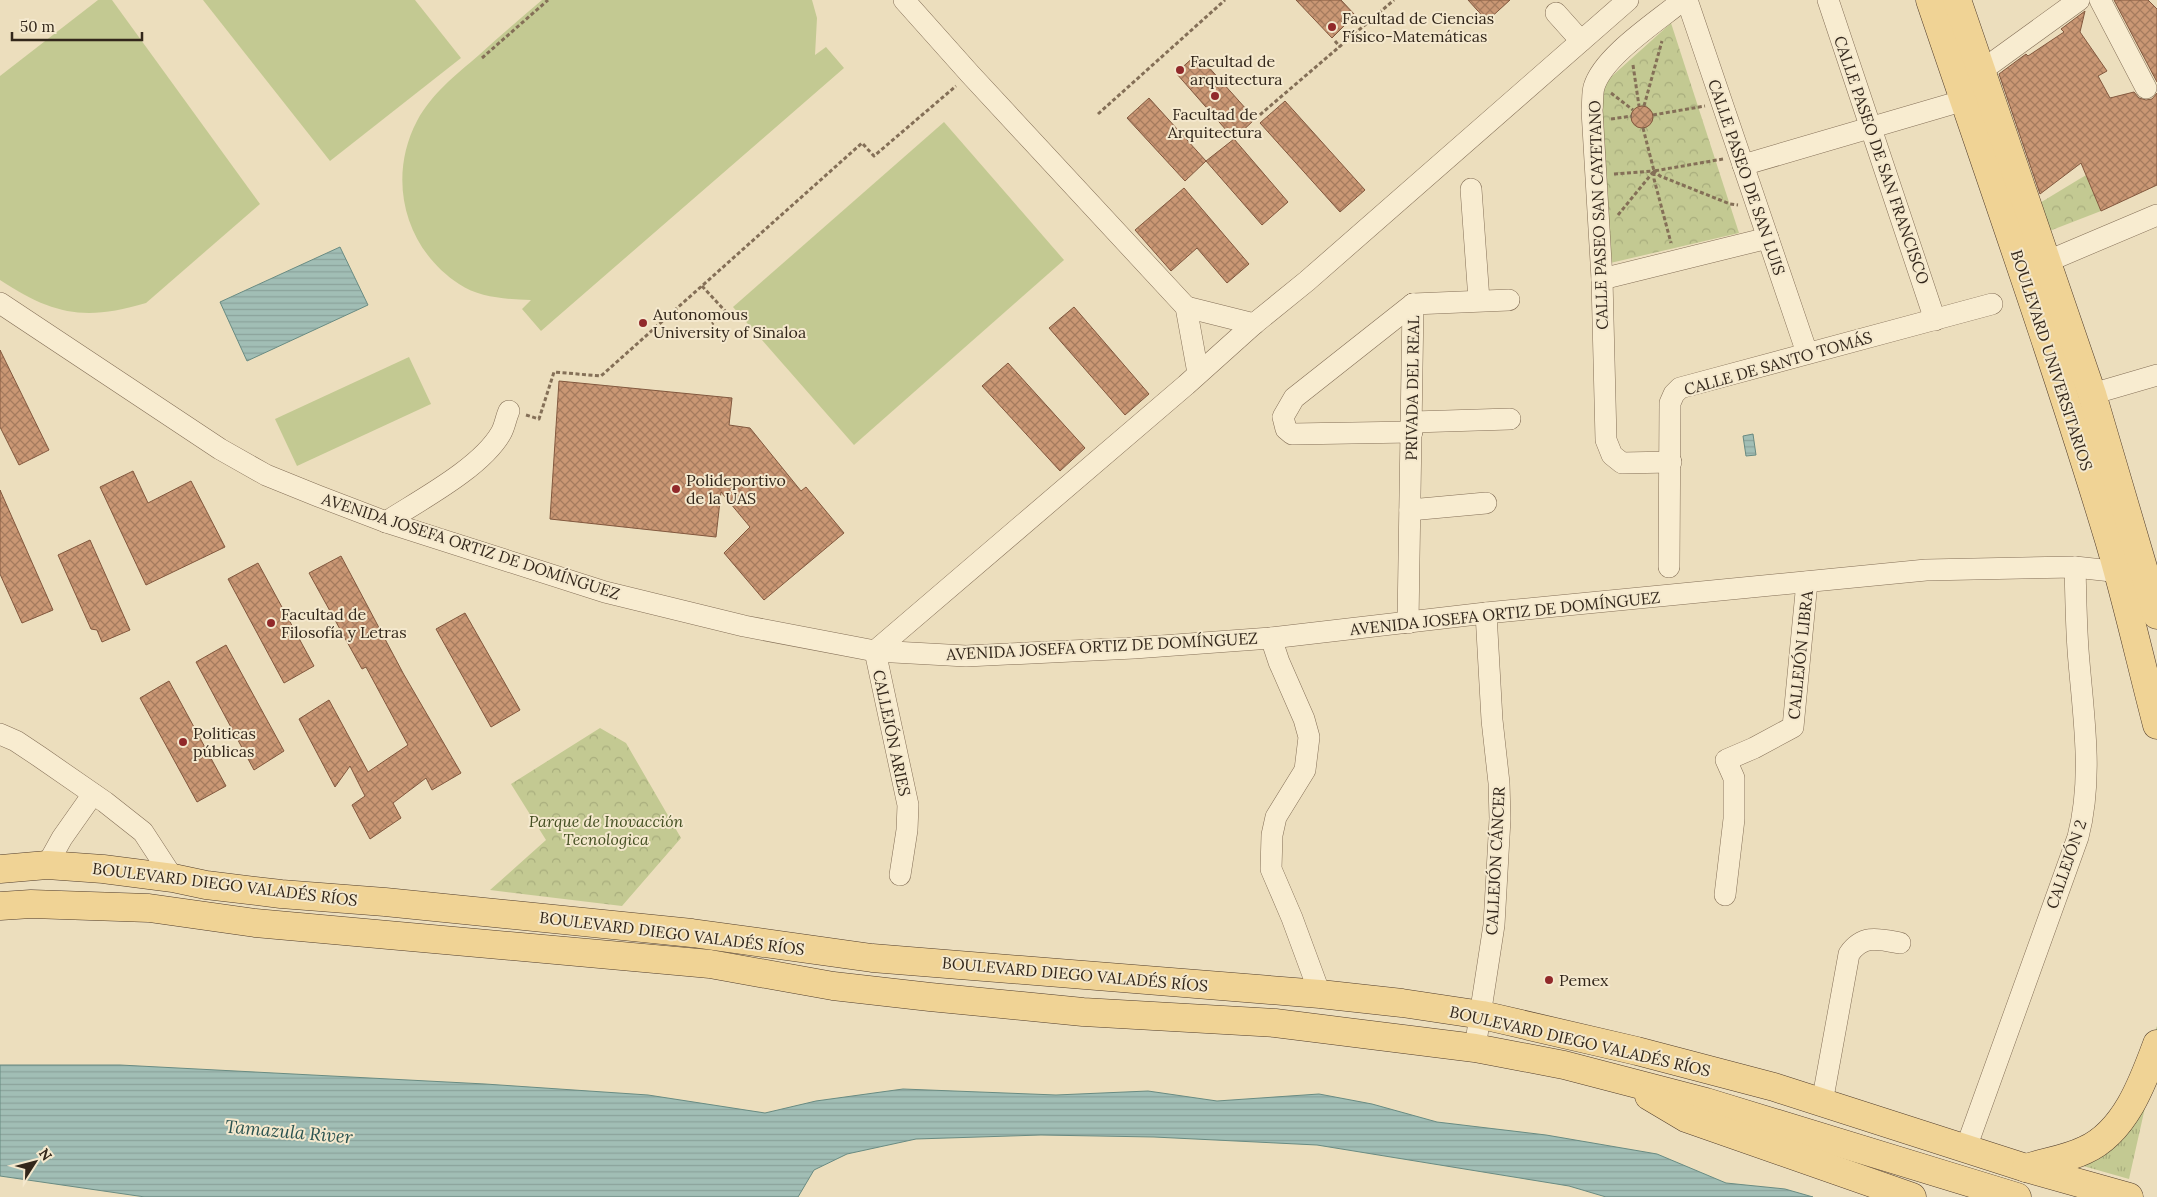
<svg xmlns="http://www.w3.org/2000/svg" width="2157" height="1197" font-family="Lora,serif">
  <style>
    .grass { fill: url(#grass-tufts) }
    .park { fill: url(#park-crowns) }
    .garden { fill: #c3c992 }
    .water { fill: url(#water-rules); stroke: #698b82 }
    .building { fill: url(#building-cross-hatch); stroke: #82583e }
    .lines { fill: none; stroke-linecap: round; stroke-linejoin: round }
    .minor-casing { stroke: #846f57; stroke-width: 22 }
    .major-casing { stroke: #513d2c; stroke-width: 29 }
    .path { stroke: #846f57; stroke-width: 3; stroke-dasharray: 4 2.5; stroke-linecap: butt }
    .minor { stroke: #f8ecd0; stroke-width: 21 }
    .major { stroke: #f0d395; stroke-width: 28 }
    .poi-dot { fill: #91292a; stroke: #f4e8cd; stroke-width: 2 }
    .labels { text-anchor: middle; stroke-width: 4; stroke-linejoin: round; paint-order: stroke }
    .poi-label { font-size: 16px; fill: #33271b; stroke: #f4e8cd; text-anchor: start }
    .street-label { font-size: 16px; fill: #33271b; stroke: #f4e8cd }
    .park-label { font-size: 16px; font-style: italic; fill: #444f22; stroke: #f4e8cd }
    .water-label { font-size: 18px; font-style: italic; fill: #2b5350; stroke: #f4e8cd }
  </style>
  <defs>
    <pattern id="grass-tufts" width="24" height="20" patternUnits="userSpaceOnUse" patternTransform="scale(1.25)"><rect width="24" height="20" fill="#c3c992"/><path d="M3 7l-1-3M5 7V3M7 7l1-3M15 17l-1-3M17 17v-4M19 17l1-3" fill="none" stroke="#a8ad7d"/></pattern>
    <pattern id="park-crowns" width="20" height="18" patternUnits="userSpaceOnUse" patternTransform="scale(1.25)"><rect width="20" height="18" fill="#c3c992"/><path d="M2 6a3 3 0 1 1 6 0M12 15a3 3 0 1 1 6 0" fill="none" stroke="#a8ad7d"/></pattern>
    <pattern id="water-rules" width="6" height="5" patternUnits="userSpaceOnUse" patternTransform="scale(1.25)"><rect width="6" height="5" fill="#a1beb5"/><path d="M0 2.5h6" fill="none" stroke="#8ba39b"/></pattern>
    <pattern id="building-cross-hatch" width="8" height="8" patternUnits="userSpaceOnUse" patternTransform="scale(1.25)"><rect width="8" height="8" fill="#ca9774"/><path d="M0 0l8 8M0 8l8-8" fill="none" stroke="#a57b5e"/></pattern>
  </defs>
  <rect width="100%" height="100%" fill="#ecdebd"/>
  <polygon class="grass" points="2157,1026 2157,1054 2129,1179 2055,1158 2121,1114"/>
  <g class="park">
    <polygon points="1671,23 1739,233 1606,264 1601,86"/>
    <polygon points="2086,175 2101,211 2039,235 2030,209"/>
    <polygon points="600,728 626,743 681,838 622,906 490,890 546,840 511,784"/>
  </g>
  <g class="garden">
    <path d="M98,0h14l148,204 -114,99c-61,18 -93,12 -146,-23v-204z"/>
    <polygon points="203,0 415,0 461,58 330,161"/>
    <path d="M542,0h270l5,18 -2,37 11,-8 18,21 -303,263 -19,-22 9,-9c-25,-1 -51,-2 -72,-16 -55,-36 -72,-106 -42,-163 15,-28 39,-46 62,-66 21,-19 42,-37 63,-55z"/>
    <polygon points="944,122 1064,260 854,445 733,307"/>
    <polygon points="409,357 431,404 297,466 275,419"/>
  </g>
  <g class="water">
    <polygon points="340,247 368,305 247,361 220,302"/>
    <polygon points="1753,434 1756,455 1746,456 1743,436"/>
    <polygon points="0,1065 120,1065 485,1084 648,1095 765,1113 816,1101 903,1089 1056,1095 1148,1091 1217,1101 1319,1094 1372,1104 1437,1122 1546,1135 1657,1154 1726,1183 1785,1189 1813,1197 1606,1197 1569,1186 1317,1145 1154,1137 1041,1135 916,1139 847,1154 814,1170 798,1197 145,1197 0,1176"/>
  </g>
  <g class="building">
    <polygon points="1296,0 1341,0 1355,15 1332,38"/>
    <polygon points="1468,0 1510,0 1487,21"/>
    <polygon points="2114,0 2148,0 2157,9 2157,82"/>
    <polygon points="2085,11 2080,32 2107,71 2098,76 2110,98 2134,92 2139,98 2146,100 2152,99 2157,93 2157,185 2101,211 2081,163 2040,194 1999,74 2026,54 2028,56 2064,32 2061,29"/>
    <polygon points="1197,54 1255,119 1234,139 1176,73"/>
    <polygon points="1149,98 1206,161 1185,181 1127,118"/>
    <polygon points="1285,101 1365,190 1340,212 1260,123"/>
    <circle cx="1642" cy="117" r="11"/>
    <polygon points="1234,139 1288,202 1262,225 1206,161"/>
    <polygon points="1184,188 1249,264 1227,283 1197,248 1171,271 1135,230"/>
    <polygon points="1074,307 1149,394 1125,415 1049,328"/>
    <polygon points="0,350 49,450 19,465 0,427"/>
    <polygon points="1008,363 1085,448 1060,471 982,386"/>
    <polygon points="559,381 732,398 729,425 750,428 801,491 806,487 844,533 764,600 724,553 750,527 721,492 716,537 550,519"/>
    <polygon points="133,471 148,503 191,481 225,547 146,585 100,487"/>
    <polygon points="0,490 53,610 22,623 0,574"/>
    <polygon points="90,540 130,630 102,642 97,630 91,629 58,555"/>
    <polygon points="341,556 403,673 461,773 432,790 426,778 393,803 401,818 370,839 352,805 365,796 350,766 335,787 299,719 329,700 368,772 408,745 366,667 362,669 309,573"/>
    <polygon points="258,563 314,666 284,683 228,579"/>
    <polygon points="465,613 520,710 491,727 436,629"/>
    <polygon points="226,645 284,751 254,770 196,662"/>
    <polygon points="169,681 226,786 197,802 140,698"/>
  </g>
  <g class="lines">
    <defs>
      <g id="minor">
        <polyline points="904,0 970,74 1186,307 1198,373"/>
        <polyline points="1687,0 1807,353"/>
        <polyline points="1828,0 1935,320"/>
        <polyline points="2100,0 2146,88"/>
        <polyline points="1556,13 1581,41"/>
        <polyline points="1967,73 1981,71 2079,0"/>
        <polyline points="1743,165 1965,100"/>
        <polyline points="1471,189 1479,300"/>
        <polyline points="2046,262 2157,215"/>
        <polyline points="1602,279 1768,238"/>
        <polyline points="0,303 220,449 266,475 318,496 386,522 605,592 744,626 875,651 966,656 1134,648 1271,638 1486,613 1926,570 2075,567 2130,573"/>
        <polyline points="1413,304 1509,300"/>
        <polyline points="1186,307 1254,324"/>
        <polyline points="2092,394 2157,375"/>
        <polyline points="1413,422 1510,419"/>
        <polyline points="1412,432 1292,434 1286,429 1283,417 1294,398 1413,304"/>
        <path d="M1671,462l-49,1 -10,-8 -6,-15 -4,-161 -10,-169c1,-7 0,-16 2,-23 9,-31 64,-66 89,-87"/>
        <polyline points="1410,510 1486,503"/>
        <path d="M386,522c34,-22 95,-54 115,-89 4,-7 5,-16 8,-22"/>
        <polyline points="1669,567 1670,403 1674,394 1680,388 1992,304"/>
        <polyline points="1408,623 1413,304"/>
        <polyline points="1271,638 1279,662 1304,719 1309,737 1305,770 1276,817 1272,835 1271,869 1292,918 1320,994"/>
        <polyline points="0,734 16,741 40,757 105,802 143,832 173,878"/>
        <polyline points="47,865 62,838 93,794"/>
        <polyline points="900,875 907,830 908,805 875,651 1186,385 1254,324 1307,281 1628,0"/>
        <polyline points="1725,895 1734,819 1734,778 1726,760 1754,748 1793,727 1807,582"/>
        <polyline points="1475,1048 1494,925 1500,819 1499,783 1492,720 1486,613"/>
        <path d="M1822,1103l27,-149c14,-20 30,-15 51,-11"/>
        <path d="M1966,1148l112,-311c15,-58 6,-116 1,-175 -3,-31 -3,-63 -4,-95"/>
      </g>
      <g id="major">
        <path d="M1930,0c61,180 124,358 179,540 18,61 32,124 48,185"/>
        <polyline points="1957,0 2092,394 2157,615"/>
        <polyline points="0,869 47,865 103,869 173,878 206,885 281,894 385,902 692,933 872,958 1320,994 1402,1003 1482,1015 1637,1051 1774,1087 2026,1168 2129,1197"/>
        <polyline points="0,906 31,904 149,908 255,923 710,964 833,986 930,997 1083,1012 1275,1023 1475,1048 1564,1065 1706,1102 2017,1197"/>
        <polyline points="1649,1096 1686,1118 1912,1197"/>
        <path d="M2026,1168c19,-6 41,-9 59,-18 40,-18 58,-68 72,-106"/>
      </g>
    </defs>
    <use href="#minor" class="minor-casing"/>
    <use href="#major" class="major-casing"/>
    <g class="path">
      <polyline points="1335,41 1340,47"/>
      <polyline points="482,58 548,0"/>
      <polyline points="1633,65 1639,106"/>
      <polyline points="1611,93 1633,110"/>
      <polyline points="1644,106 1662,41"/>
      <polyline points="1098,114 1225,0"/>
      <polyline points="1653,115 1705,106"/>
      <polyline points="1255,119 1394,0"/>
      <polyline points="1611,119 1632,116"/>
      <polyline points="1643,128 1654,171 1723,159"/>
      <polyline points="1654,172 1654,179 1671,243"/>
      <polyline points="1614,174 1654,171 1660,176 1730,204 1738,205"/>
      <polyline points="1618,215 1654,171"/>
      <polyline points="702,286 726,312 712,324"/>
      <polyline points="526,415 539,419 554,372 601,376 862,143 874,156 956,86"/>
    </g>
    <use href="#minor" class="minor"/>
    <use href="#major" class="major"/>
  </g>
  <g class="poi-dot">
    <circle cx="1332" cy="27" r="5"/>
    <circle cx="1180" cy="70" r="5"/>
    <circle cx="1215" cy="96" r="5"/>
    <circle cx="643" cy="323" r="5"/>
    <circle cx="676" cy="489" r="5"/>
    <circle cx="271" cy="623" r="5"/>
    <circle cx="183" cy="742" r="5"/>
    <circle cx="1549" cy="980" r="5"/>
  </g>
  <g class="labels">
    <g class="poi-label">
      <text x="1342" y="24">Facultad de Ciencias<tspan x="1342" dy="18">Físico-Matemáticas</tspan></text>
      <text x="1190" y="67">Facultad de<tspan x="1190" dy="18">arquitectura</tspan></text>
      <text x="1215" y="120" text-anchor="middle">Facultad de<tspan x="1215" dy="18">Arquitectura</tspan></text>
      <text x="653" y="320">Autonomous<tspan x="653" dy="18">University of Sinaloa</tspan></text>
      <text x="686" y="486">Polideportivo<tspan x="686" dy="18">de la UAS</tspan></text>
      <text x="281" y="620">Facultad de<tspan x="281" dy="18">Filosofía y Letras</tspan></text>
      <text x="193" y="739">Politicas<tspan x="193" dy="18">públicas</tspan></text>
      <text x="1559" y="986">Pemex</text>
    </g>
    <g class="street-label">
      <text transform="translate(1882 160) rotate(71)" y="6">CALLE PASEO DE SAN FRANCISCO</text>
      <text transform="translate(1747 177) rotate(71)" y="6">CALLE PASEO DE SAN LUIS</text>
      <text transform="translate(1598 215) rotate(-92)" y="6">CALLE PASEO SAN CAYETANO</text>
      <text transform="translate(2052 360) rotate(72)" y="6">BOULEVARD UNIVERSITARIOS</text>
      <text transform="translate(1778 363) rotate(-16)" y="6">CALLE DE SANTO TOMÁS</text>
      <text transform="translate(1412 388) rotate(-89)" y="6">PRIVADA DEL REAL</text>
      <text transform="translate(471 546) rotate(18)" y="6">AVENIDA JOSEFA ORTIZ DE DOMÍNGUEZ</text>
      <text transform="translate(1505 613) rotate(-6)" y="6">AVENIDA JOSEFA ORTIZ DE DOMÍNGUEZ</text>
      <text transform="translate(1102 646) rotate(-3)" y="6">AVENIDA JOSEFA ORTIZ DE DOMÍNGUEZ</text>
      <text transform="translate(1800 655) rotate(-84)" y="6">CALLEJÓN LIBRA</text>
      <text transform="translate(892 733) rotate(78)" y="6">CALLEJÓN ARIES</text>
      <text transform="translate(1495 861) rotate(-87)" y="6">CALLEJÓN CÁNCER</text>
      <text transform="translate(2066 864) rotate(-71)" y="6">CALLEJÓN 2</text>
      <text transform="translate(225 884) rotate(7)" y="6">BOULEVARD DIEGO VALADÉS RÍOS</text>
      <text transform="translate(672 933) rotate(7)" y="6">BOULEVARD DIEGO VALADÉS RÍOS</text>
      <text transform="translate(1075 974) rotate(5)" y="6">BOULEVARD DIEGO VALADÉS RÍOS</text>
      <text transform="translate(1580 1041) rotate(13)" y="6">BOULEVARD DIEGO VALADÉS RÍOS</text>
    </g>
    <g class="park-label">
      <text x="606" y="827">Parque de Inovacción<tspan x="606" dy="18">Tecnologica</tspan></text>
    </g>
    <g class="water-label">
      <text transform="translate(289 1132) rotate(5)" y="6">Tamazula River</text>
    </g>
  </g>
  <g transform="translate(35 1162) rotate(54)" stroke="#f4e8cd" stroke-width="4" paint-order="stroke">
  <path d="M0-4L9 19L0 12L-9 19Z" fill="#33271b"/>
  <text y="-8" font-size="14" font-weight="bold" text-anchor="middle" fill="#33271b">N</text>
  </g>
  <path d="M12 32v8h130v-8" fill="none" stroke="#33271b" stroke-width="2.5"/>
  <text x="20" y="32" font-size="15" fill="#33271b" stroke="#f4e8cd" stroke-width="4" paint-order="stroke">50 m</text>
</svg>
